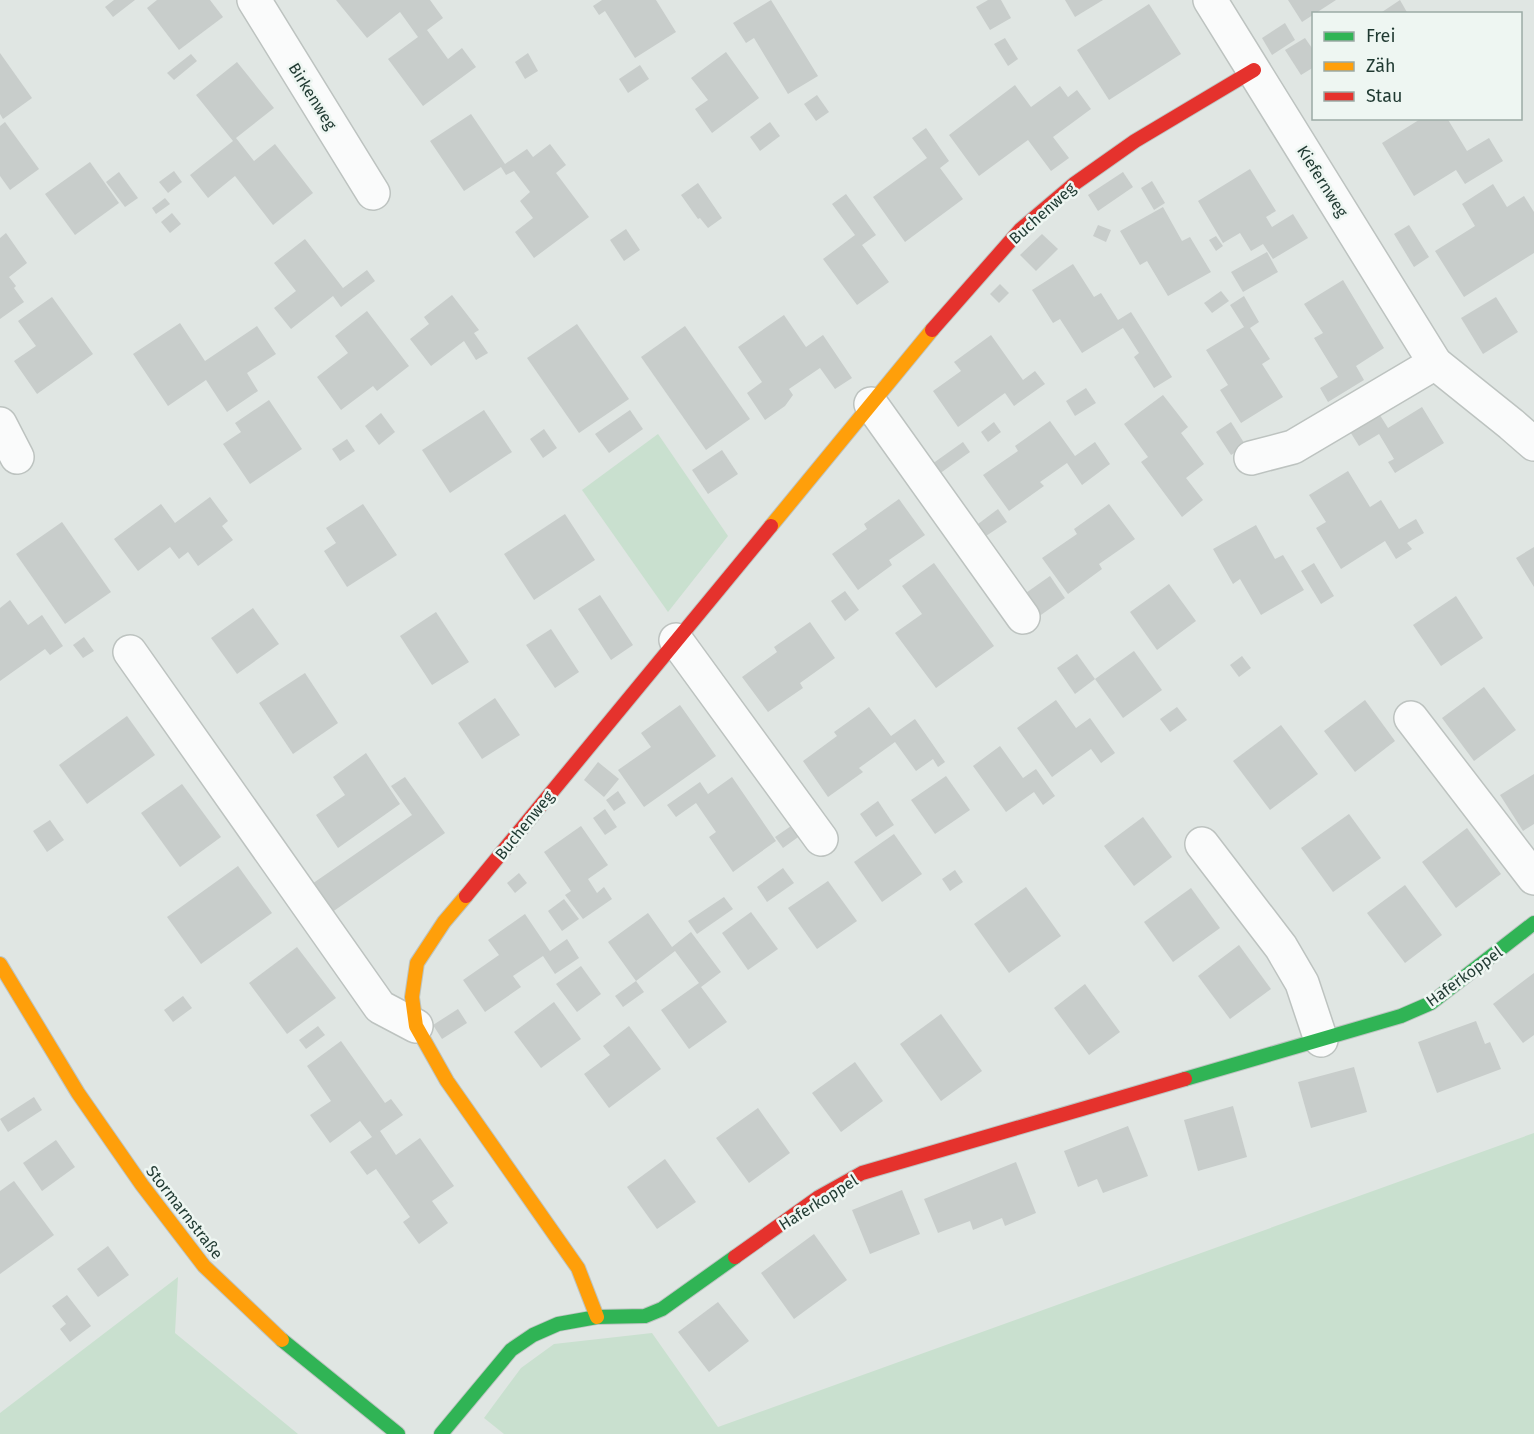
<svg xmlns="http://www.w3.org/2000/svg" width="1534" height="1434" font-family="'Fira Sans',sans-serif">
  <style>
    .green { fill: #c9e0cf }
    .building { fill: #c8cdcb }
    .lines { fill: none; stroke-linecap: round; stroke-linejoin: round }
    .street-casing { stroke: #bdc3c0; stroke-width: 36 }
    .fast-casing { stroke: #bdc4c1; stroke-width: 16 }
    .slow-casing { stroke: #bdc4c1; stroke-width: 16 }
    .jam-casing { stroke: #bdc4c1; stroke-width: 16 }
    .street { stroke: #fafbfb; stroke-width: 33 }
    .fast { stroke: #30b455; stroke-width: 14 }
    .slow { stroke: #ff9f0a; stroke-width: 14 }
    .jam { stroke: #e5322d; stroke-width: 14 }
    .labels { text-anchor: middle; stroke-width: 5; stroke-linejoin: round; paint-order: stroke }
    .street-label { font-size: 16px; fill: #1f3931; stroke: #eef6f2 }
  </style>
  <rect width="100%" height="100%" fill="#e0e6e3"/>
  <g class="green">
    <polygon points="658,434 728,536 668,612 582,490"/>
    <polygon points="1534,1133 1534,1434 504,1434 484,1418 521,1368 554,1344 652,1333 718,1427"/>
    <polygon points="178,1277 175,1333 298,1434 0,1434 0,1413"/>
  </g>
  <g class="building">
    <polygon points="114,0 135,0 113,17 105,7"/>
    <polygon points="157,0 210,0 223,17 179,50 147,8"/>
    <polygon points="336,0 430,0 443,18 427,30 448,59 462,48 476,67 423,106 388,59 418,37 400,12 367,38"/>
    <polygon points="602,0 656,0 676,32 635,58 605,11 599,15 593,6"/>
    <polygon points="771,0 818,76 788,94 754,38 746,43 733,23"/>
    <polygon points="988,0 1001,0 1011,18 990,30 976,7"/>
    <polygon points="1065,0 1103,0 1075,17"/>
    <polygon points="1288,0 1336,0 1302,22"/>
    <polygon points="1400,0 1408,14 1379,14"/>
    <polygon points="1149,4 1181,54 1109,100 1077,50"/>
    <polygon points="1285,23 1295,40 1272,55 1262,38"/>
    <polygon points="1005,38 1018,59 1008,66 994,44"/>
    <polygon points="1305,38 1314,51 1314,67 1301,75 1285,50"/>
    <polygon points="726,52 759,98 712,133 695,109 708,100 691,78"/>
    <polygon points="0,53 32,98 3,119 0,114"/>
    <polygon points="528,53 538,71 525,79 515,62"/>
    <polygon points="191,54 197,61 174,80 167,73"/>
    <polygon points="237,62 274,108 236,138 254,161 275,144 313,193 273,225 235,176 208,198 190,175 233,141 196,95"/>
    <polygon points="640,65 649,79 628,93 619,79"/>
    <polygon points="1015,85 1031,107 1060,86 1068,97 1077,90 1091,109 1053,137 1069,158 1051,171 1028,140 979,176 949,135"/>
    <polygon points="817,95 829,112 816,121 804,104"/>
    <polygon points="471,114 505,164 527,149 533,157 550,144 566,165 556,173 589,217 534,258 515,232 533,218 520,201 530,192 514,171 506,175 501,167 464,191 430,141"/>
    <polygon points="1422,118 1447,118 1467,151 1489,138 1503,161 1465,184 1456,170 1414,196 1382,143"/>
    <polygon points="5,122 39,169 10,190 0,176 0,126"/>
    <polygon points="770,122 780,136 760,151 750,137"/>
    <polygon points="926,128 949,161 940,168 963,199 905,242 873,197 927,158 912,138"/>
    <polygon points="90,162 119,203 75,235 45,194"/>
    <polygon points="1250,169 1276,211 1266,217 1272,227 1293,214 1308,238 1273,259 1263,244 1251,251 1240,233 1223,243 1198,201"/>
    <polygon points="174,171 182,182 168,193 159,182"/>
    <polygon points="119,172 138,198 125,207 106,182"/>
    <polygon points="1123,172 1133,187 1098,211 1088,195"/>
    <polygon points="1152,181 1165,203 1154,210 1141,188"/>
    <polygon points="698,183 722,218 708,228 700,218 698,219 681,195"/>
    <polygon points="1493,184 1507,207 1524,196 1534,212 1534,253 1464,297 1435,251 1475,226 1462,204"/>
    <polygon points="846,194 876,235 862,245 889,282 857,305 823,259 855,235 832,204"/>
    <polygon points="165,198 170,204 156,214 152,208"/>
    <polygon points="1163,207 1182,241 1190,237 1211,272 1168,296 1147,261 1140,265 1120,231"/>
    <polygon points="172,213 181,224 170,233 161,222"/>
    <polygon points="1098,225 1111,230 1106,242 1093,236"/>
    <polygon points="1409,225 1429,257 1414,267 1394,234"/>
    <polygon points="626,229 640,250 624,261 610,240"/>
    <polygon points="6,233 27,263 9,277 16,286 14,288 24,302 0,319 0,238"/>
    <polygon points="1042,234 1058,249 1036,271 1020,255"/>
    <polygon points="1216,236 1223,246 1216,251 1209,240"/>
    <polygon points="305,239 343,288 367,270 375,281 341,307 333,296 291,329 274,308 296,291 274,263"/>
    <polygon points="1267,252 1278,272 1243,292 1231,272"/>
    <polygon points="1073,264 1094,297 1101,293 1118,320 1131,312 1172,377 1154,388 1134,357 1139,353 1123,328 1082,353 1060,319 1053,323 1032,290"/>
    <polygon points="1343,280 1384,348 1356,366 1364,380 1328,402 1320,388 1338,377 1314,338 1323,333 1304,304"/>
    <polygon points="1000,284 1009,293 999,303 990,294"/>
    <polygon points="1221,291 1229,301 1212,313 1204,303"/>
    <polygon points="452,295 479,330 474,333 488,353 476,360 464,341 431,366 410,339 429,324 424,317"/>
    <polygon points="1244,296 1259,322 1250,328 1270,359 1262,364 1283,397 1241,423 1220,390 1228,385 1206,350 1244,327 1230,305"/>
    <polygon points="52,297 93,354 37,394 14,361 36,346 18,321"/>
    <polygon points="1496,297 1518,332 1483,354 1461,318"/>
    <polygon points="367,311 409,366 377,391 373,386 341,410 317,377 348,353 335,336"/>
    <polygon points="784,315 806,347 823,335 852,378 835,389 820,368 789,389 793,395 785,406 765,420 747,393 762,382 738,347"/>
    <polygon points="180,323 205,361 257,326 276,354 247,373 258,391 227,412 206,380 168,406 133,354"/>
    <polygon points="577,324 629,399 579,433 527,358"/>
    <polygon points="685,326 750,419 706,450 641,357"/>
    <polygon points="991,335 1023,380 1035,371 1045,384 1014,406 1005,393 958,427 933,391 961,371 954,362"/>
    <polygon points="1086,388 1096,403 1075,416 1066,401"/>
    <polygon points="1163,395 1188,427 1181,433 1204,464 1186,478 1203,500 1182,517 1141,462 1148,457 1124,424"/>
    <polygon points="269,400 302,449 250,484 223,444 241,432 235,423"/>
    <polygon points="1422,407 1444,443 1395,473 1388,462 1394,459 1379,434 1359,446 1349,430 1378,412 1388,428"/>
    <polygon points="484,410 512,452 450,493 422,450"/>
    <polygon points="630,410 643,429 609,453 595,434"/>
    <polygon points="381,413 395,432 379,445 365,426"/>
    <polygon points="1050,421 1075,456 1095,442 1110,464 1082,485 1067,463 1040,482 1044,486 1009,511 983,475 1018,451 1015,446"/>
    <polygon points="994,422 1001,432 988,442 981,432"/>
    <polygon points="1231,422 1246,446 1231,455 1216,432"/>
    <polygon points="544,429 557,448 543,458 530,439"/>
    <polygon points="347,439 355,451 340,461 332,449"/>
    <polygon points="963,442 970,452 939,474 932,464"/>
    <polygon points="722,450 738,474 708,494 692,470"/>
    <polygon points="1348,471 1370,507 1381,500 1399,529 1416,519 1424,533 1407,543 1412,549 1396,559 1385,541 1341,569 1316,528 1326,522 1309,495"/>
    <polygon points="210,497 228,521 222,526 233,540 198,566 188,552 179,559 170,547 138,571 114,539 161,504 175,523"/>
    <polygon points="899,499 925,535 889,560 892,565 858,590 832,554 867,529 864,524"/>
    <polygon points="363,504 397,555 347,587 324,551 336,543 326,528"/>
    <polygon points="1109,504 1135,539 1099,564 1102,569 1068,594 1042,558 1077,534 1074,529"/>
    <polygon points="998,509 1007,522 986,536 978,524"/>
    <polygon points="565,514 595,560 534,600 504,554"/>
    <polygon points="62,522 111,592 65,624 16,554"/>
    <polygon points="1256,525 1275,559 1283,555 1304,590 1261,615 1240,579 1233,584 1213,549"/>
    <polygon points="1534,547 1534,587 1516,558"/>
    <polygon points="934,563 994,646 936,688 895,633 922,614 902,586"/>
    <polygon points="1314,563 1334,596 1321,604 1301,571"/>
    <polygon points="1050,576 1065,598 1038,617 1023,595"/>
    <polygon points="1169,584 1196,621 1157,650 1130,612"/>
    <polygon points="845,591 859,610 845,621 831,601"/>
    <polygon points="600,595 633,645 611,660 578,609"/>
    <polygon points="1456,596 1483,638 1441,666 1413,625"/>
    <polygon points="10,600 28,625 42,615 63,646 50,655 45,649 0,681 0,608"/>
    <polygon points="253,608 279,644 237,674 211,638"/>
    <polygon points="436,612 469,662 432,685 400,636"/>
    <polygon points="810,622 835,658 800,683 803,688 768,712 742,677 777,652 774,647"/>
    <polygon points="551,629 579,672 555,688 526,645"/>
    <polygon points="84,637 94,651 83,658 73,645"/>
    <polygon points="1134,651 1162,690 1123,718 1095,679"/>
    <polygon points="1077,654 1095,679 1075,694 1057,668"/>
    <polygon points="1242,656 1251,668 1239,677 1230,665"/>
    <polygon points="305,673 338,723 293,754 259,703"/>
    <polygon points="1484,687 1516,730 1474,761 1442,718"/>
    <polygon points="495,698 520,735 482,759 458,723"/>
    <polygon points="1056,700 1076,728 1090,718 1115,753 1101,763 1091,749 1052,777 1017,728"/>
    <polygon points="1365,700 1395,741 1355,772 1324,731"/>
    <polygon points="680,705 716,756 644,807 618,770 651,747 641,733"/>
    <polygon points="869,707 891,736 915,719 945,762 938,767 933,759 916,771 895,742 859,768 863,772 828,797 803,761 837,736 834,732"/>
    <polygon points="1177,707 1187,720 1170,732 1160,719"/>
    <polygon points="127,716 155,755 87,804 59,765"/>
    <polygon points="1281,725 1318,774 1270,810 1233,761"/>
    <polygon points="1000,746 1023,778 1036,769 1055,796 1043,805 1034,792 1006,812 973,766"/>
    <polygon points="366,753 400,804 338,848 316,815 345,795 333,777"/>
    <polygon points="598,762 619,779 604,797 584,780"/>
    <polygon points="1534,774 1534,824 1523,831 1500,795"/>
    <polygon points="946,776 970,810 935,834 911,800"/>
    <polygon points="405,777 445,833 328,915 309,886 412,815 391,786"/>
    <polygon points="732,777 776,841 733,872 709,837 716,832 696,803 676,817 667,805 700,782 708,794"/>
    <polygon points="182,784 221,837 180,867 141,813"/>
    <polygon points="618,791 626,803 614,811 606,800"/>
    <polygon points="878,801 894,825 876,837 860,814"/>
    <polygon points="605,809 617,827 605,835 593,818"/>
    <polygon points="1349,814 1381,858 1333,892 1301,848"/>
    <polygon points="1143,817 1172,857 1134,886 1104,846"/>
    <polygon points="50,820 64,840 47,852 33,831"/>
    <polygon points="794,824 801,835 783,848 775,837"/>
    <polygon points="581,826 608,865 588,879 597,893 604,887 612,899 583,919 565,895 571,891 544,852"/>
    <polygon points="1467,828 1501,874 1456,908 1422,862"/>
    <polygon points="894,834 922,874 882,902 854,862"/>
    <polygon points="238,866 272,913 201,964 167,917"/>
    <polygon points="783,868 794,883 767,902 757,887"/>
    <polygon points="955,870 963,882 950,891 942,879"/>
    <polygon points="519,873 527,883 515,893 507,883"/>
    <polygon points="828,881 857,921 817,949 788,908"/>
    <polygon points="1405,885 1442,935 1405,963 1367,913"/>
    <polygon points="1026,887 1061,936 1009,973 974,924"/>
    <polygon points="1191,888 1220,928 1173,962 1144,922"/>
    <polygon points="724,897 733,909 697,934 688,921"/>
    <polygon points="564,899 579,919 562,931 548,911"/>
    <polygon points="751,912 778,949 748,970 722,933"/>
    <polygon points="648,913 672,947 691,932 721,972 701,987 727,1022 689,1049 661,1010 699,983 675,951 636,981 608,942"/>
    <polygon points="525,914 550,951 567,939 579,958 555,974 543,956 513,976 521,987 485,1012 463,980 499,955 488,940"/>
    <polygon points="1239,945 1271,989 1230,1019 1198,976"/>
    <polygon points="297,947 336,998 287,1034 249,983"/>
    <polygon points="581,966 601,994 577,1012 556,984"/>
    <polygon points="1534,973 1534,1035 1523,1043 1493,1004"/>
    <polygon points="636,981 644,992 623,1007 615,996"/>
    <polygon points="1085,984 1120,1032 1089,1055 1054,1008"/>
    <polygon points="183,996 192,1008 173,1022 164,1010"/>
    <polygon points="554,1002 581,1039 541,1068 514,1032"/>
    <polygon points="458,1009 467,1023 442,1039 433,1025"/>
    <polygon points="941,1014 982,1071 941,1101 900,1044"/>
    <polygon points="1476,1021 1485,1044 1490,1042 1501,1069 1437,1093 1418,1042"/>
    <polygon points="318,1026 325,1035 306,1049 299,1040"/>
    <polygon points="629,1026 661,1069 609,1108 584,1074 610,1055 603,1046"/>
    <polygon points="341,1041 385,1103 391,1099 403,1115 380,1131 396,1155 420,1138 454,1186 432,1201 448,1223 419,1244 403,1222 410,1217 376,1169 367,1175 350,1152 372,1137 360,1121 330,1143 310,1115 331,1101 307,1066"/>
    <polygon points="855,1062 883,1101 841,1132 812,1093"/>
    <polygon points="1354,1067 1367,1112 1311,1128 1298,1082"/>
    <polygon points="34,1097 42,1110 8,1132 0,1119"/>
    <polygon points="1233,1106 1247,1157 1198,1171 1184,1120"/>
    <polygon points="758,1108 790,1153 749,1183 716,1138"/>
    <polygon points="1128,1126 1148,1176 1103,1193 1097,1179 1078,1187 1064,1151"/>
    <polygon points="56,1140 75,1167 42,1191 23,1163"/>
    <polygon points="665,1159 696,1202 657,1229 627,1187"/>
    <polygon points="1016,1162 1036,1213 1005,1226 1002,1218 973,1230 970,1221 938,1233 924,1199"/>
    <polygon points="14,1181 54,1235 0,1274 0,1191"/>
    <polygon points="902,1190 920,1234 870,1254 852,1210"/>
    <polygon points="814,1234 847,1280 794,1319 761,1273"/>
    <polygon points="108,1246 129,1275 98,1297 77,1269"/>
    <polygon points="67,1295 91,1326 70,1342 60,1329 66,1324 52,1306"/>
    <polygon points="718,1302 749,1341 709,1372 678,1332"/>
  </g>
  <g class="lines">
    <defs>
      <g id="street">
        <polyline points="254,0 373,193"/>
        <polyline points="1210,0 1435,363 1511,424 1534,444"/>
        <polyline points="871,404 1023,617"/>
        <polyline points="0,424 17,457"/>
        <polyline points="1251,458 1293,447 1435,363"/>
        <polyline points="676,640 821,839"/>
        <polyline points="130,652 380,1007 416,1026"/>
        <polyline points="1411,718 1534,878"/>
        <polyline points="1202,844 1281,947 1302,983 1321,1040"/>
      </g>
      <g id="fast">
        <polyline points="1185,1079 1401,1016 1431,1003 1534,923"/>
        <polyline points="282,1340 398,1434"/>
        <polyline points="441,1434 511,1350 533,1335 558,1324 597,1317 645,1316 662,1309 735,1257"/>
      </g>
      <g id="slow">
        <polyline points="771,526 932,330"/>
        <polyline points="466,896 444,922 417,963 412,997 416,1026 447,1081 578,1268 597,1317"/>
        <polyline points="0,964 78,1093 142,1185 204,1266 282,1340"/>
      </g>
      <g id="jam">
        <polyline points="932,330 1021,229 1074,184 1135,141 1254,70"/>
        <polyline points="466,896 771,526"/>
        <polyline points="735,1257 819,1197 862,1173 1185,1079"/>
      </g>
    </defs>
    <use href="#street" class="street-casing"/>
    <use href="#fast" class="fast-casing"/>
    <use href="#slow" class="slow-casing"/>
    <use href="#jam" class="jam-casing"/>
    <use href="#street" class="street"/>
    <use href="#fast" class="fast"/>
    <use href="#slow" class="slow"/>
    <use href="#jam" class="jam"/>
  </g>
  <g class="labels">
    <g class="street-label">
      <text transform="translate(313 96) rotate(58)" y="6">Birkenweg</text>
      <text transform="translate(1323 181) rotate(58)" y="6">Kiefernweg</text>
      <text transform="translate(1042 213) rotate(-42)" y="6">Buchenweg</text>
      <text transform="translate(524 825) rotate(-51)" y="6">Buchenweg</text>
      <text transform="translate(1464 976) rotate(-36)" y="6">Haferkoppel</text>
      <text transform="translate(818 1202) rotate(-32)" y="6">Haferkoppel</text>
      <text transform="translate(185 1212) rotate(52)" y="6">Stormarnstraße</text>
    </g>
  </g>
  <rect x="1312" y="12" width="210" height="108" fill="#eef6f2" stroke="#9baaa5" stroke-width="1.5"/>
  <rect x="1324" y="32" width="30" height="9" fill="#30b455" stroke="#9baaa5" stroke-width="1.5"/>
  <text x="1366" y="42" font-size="18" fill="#1f3931">Frei</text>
  <rect x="1324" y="62" width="30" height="9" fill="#ff9f0a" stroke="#9baaa5" stroke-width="1.5"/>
  <text x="1366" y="72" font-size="18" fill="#1f3931">Zäh</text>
  <rect x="1324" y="92" width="30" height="9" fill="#e5322d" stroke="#9baaa5" stroke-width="1.5"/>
  <text x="1366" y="102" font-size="18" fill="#1f3931">Stau</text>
</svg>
